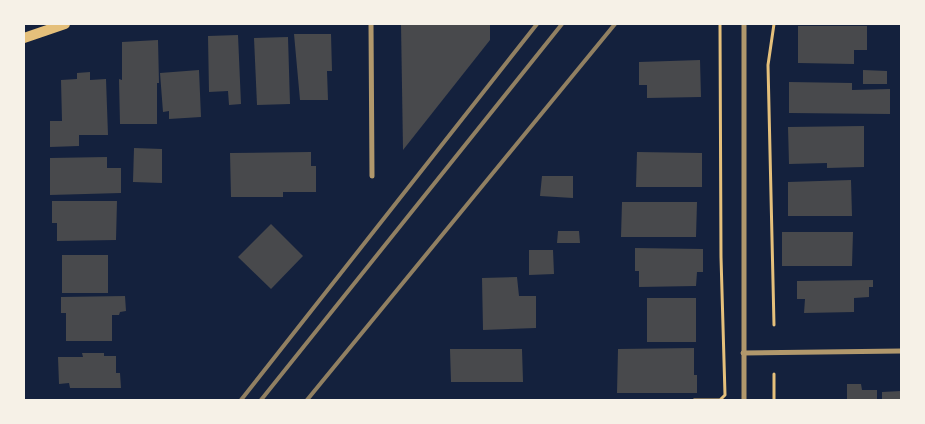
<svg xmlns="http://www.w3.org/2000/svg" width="925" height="424" font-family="Karla,sans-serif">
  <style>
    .building { fill: #48494c }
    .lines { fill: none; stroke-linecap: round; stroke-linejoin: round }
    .path { stroke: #e5c07b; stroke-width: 3 }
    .minor { stroke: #b1986c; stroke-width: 5 }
    .secondary { stroke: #e5c07b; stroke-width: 10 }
    .rail { stroke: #918062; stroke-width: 4 }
  </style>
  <rect width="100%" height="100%" fill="#14213d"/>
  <g class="building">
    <polygon points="401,24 490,24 490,40 403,150"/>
    <polygon points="798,26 867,26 867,50 854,50 854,64 798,63"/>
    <polygon points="294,34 331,34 332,71 327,71 328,100 300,100"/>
    <polygon points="238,35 241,104 229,105 228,91 209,92 208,36"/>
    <polygon points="288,37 290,104 257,105 254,38"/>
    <polygon points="158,40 159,83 157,83 157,124 120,124 119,79 122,80 122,42"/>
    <polygon points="700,60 701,97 647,98 647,85 639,85 639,62"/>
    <polygon points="199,70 201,117 169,119 169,111 163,112 160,73"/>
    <polygon points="863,70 887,71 887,84 863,84"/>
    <polygon points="90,72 90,80 106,79 108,135 79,135 79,146 50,147 50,121 62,121 61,80 77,79 77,73"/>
    <polygon points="789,82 852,83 852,90 890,89 890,114 789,113"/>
    <polygon points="864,126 864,167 827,168 827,163 789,164 788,127"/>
    <polygon points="134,148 162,149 162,183 133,182"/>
    <polygon points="311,152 311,166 316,166 316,192 283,192 283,197 231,197 230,153"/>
    <polygon points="637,152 702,153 702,187 636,187"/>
    <polygon points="107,157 107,168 121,168 121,193 50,195 50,158"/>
    <polygon points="542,176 573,176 573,198 540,196"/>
    <polygon points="851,180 852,216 788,216 788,182"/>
    <polygon points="52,201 117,201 116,240 57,241 57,223 52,223"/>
    <polygon points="622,202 697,202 696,237 621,237"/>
    <polygon points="271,224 303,256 271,289 238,257"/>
    <polygon points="558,231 579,231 580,243 557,243"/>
    <polygon points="782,232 853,232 852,266 782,266"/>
    <polygon points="635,248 703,249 703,272 697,272 696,286 639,287 639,271 635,271"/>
    <polygon points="529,250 553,250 554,274 529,275"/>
    <rect x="62" y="255" width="46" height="38"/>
    <polygon points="517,277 519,296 536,296 536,328 483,330 482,278"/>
    <polygon points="873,280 873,287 869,287 869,297 854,298 854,312 804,313 805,299 797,299 797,281"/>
    <polygon points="125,296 126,311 120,312 119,315 112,315 112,341 66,341 66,313 61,313 61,297"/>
    <rect x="647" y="298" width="49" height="44"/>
    <polygon points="694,348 694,375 697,375 697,393 617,393 618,349"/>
    <polygon points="450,349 522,349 523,382 451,382"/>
    <polygon points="82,353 104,353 104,356 116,356 116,373 120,373 121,388 70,388 69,383 59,384 58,357 83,357"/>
    <polygon points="847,384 861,384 862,390 877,390 877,400 847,400"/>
    <polygon points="901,391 901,400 882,400 882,392"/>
  </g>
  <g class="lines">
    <g class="path">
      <polyline points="774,325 768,65 774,24"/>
      <polyline points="774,374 774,400"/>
      <polyline points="694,400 720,400 725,395 721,257 720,24"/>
    </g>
    <g class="minor">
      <polyline points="371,24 372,176"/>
      <polyline points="744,24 744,400"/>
      <polyline points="743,353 901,351"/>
    </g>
    <polyline class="secondary" points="24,38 65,24"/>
    <g class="rail">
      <polyline points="241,400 537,24"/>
      <polyline points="261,400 562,24"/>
      <polyline points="307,400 615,24"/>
    </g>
  </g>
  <rect width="925" height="424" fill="none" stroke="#f6f1e7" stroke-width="50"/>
</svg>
